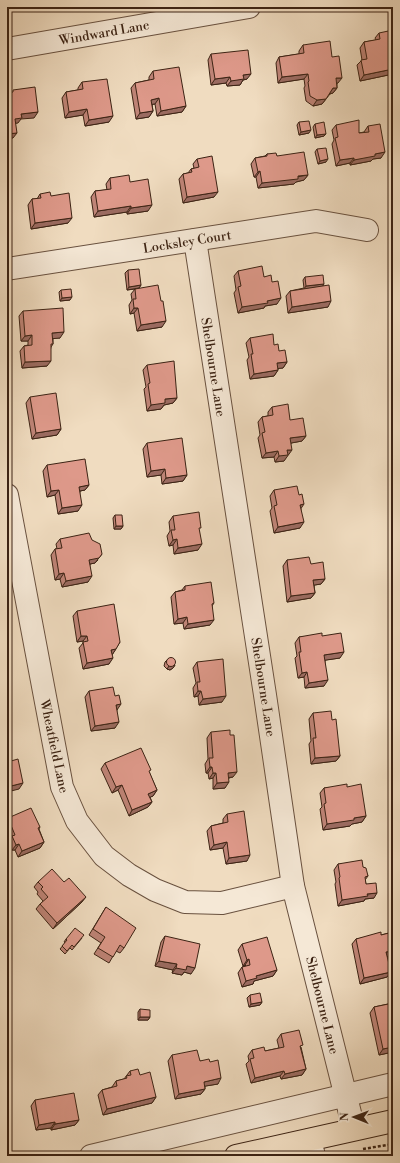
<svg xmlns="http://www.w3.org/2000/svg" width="400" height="1163" font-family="'Libre Bodoni',serif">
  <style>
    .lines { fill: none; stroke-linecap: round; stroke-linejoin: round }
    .minor-casing { stroke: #69513f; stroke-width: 24 }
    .major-casing { stroke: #3c2314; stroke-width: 24 }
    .path { stroke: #3c2314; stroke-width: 2.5; stroke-dasharray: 3 2; stroke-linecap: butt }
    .minor { stroke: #f5e8d6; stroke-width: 22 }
    .major { stroke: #f0dcc0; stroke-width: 22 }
    .wall { fill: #bf8477; stroke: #3c2314 }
    .shaded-wall { fill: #9b6b61; stroke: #3c2314 }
    .building { fill: #de998a; stroke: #3c2314 }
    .labels { text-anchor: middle; stroke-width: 3.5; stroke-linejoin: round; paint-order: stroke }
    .street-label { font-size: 13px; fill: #3c2314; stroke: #f5e8d6 }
  </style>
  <rect width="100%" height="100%" fill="#f0dcc0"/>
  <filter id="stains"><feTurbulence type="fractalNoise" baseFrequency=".005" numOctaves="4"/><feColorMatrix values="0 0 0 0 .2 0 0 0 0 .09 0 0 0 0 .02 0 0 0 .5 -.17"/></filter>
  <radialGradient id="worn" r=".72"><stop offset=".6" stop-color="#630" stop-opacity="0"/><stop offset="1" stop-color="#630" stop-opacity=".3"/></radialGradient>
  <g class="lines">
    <defs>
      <g id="minor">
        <polyline points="7,49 249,7"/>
        <polyline points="195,240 265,695 293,886 354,1129"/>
        <polyline points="7,269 316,221 367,230"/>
        <polyline points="7,495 62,787 77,821 104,856 129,875 155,890 185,902 222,903 293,886"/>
        <polyline points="310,1140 314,1156"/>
        <polyline points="91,1156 393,1084"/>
      </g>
      <polyline id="major" points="236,1156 393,1121"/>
    </defs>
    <use href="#minor" class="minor-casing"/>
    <use href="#major" class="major-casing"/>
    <polyline class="path" points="363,1149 393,1144"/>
    <use href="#minor" class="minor"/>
    <use href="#major" class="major"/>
  </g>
  <g class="wall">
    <polygon points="379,33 393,74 360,81 357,65 362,60 360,48 364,42 376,40 375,38"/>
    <polygon points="303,45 332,57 338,83 337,83 337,88 333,93 330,94 322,104 313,106 306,101 304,88 305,86 304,79 278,83 276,63 279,57 299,54 299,51"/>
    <polygon points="211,54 247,79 243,80 240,85 227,86 226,83 211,85 208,60"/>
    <polygon points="153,71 186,106 182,112 157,116 155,104 152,104 153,111 149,117 136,119 131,88 135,83 149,80 149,77"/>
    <polygon points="82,82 109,122 85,126 83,115 65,118 62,98 66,92 78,90 78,88"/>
    <polygon points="299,122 309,133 299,135 297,125"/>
    <polygon points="315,124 324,136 315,138 313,127"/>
    <polygon points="336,125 359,133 364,132 368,126 381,158 373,159 371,161 350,165 350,163 336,166 332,144 334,140 332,130"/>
    <polygon points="317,149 326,162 318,164 315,152"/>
    <polygon points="267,154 277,156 308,175 304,180 296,182 294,184 258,188 256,177 254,177 251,164 255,158 265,156"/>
    <polygon points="197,159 214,197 183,203 179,179 183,174 188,173 191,169 194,168 193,164"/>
    <polygon points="110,178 130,182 148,211 127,214 127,212 94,217 91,197 95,191 107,190 106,184"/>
    <polygon points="40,194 68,223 31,229 28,205 32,199 37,199"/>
    <polygon points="128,270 141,285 139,288 162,327 137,331 134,313 130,314 129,305 132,300 131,294 135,289 127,290 125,273"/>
    <polygon points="238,271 264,277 272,282 277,304 265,306 264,308 238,313 234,293 236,290 234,276"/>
    <polygon points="305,277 324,284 323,285 328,307 288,313 286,296 290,291 304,288 303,280"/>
    <polygon points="61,290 70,300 60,301 59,292"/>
    <polygon points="23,311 60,338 53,338 53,344 51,347 47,366 22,368 20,351 24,346 28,345 28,341 21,341 19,316"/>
    <polygon points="250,338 279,351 287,362 283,368 278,368 278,370 274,376 250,379 247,360 249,357 246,343"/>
    <polygon points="147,365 177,398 173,403 164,405 161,409 147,411 144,389 146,387 143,370"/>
    <polygon points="30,397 61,429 57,435 32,439 26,403"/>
    <polygon points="272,407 290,420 306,436 302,441 291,443 288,455 287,455 284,461 275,462 274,457 262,458 258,438 260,435 258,422 262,417 268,416 268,412"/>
    <polygon points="147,443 187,475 183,481 162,484 161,475 147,477 143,449"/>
    <polygon points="47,465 89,485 85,490 80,491 78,511 58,514 55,495 47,497 43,471"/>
    <polygon points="274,490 301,509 300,528 274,533 270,511 272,508 270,496"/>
    <polygon points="115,515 123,526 121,529 114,529 113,518"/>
    <polygon points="173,516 199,531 198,550 174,554 173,545 169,546 167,536 170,531 169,522"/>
    <polygon points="60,539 98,560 95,563 90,564 88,582 62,587 60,579 55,580 51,555 55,549 57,549 56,544"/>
    <polygon points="287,560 311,564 325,579 321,584 314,585 315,593 311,598 287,602 283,566"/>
    <polygon points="185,586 214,603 212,606 210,625 184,629 183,623 174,624 171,597 175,592 182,590"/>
    <polygon points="77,611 120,642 112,655 109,664 83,669 79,648 83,643 83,641 77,642 73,616"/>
    <polygon points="322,636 340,658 325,660 324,686 305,688 304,677 298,678 295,658 297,656 295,643 299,637"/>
    <polygon points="167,660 175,665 173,668 170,670 167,669 164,666 165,662"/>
    <polygon points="197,662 222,702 199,705 198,696 194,697 193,688 196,683 193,668"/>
    <polygon points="89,691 117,709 115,728 91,731 85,697"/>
    <polygon points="313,713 332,720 340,756 336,761 311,764 309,744 311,741 309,719"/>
    <polygon points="211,732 233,777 229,778 225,788 213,789 213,778 209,779 208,773 206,773 205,764 208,759 207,738"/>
    <polygon points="105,763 149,772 157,790 153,796 150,797 152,802 148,807 129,816 118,790 112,793 101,769"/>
    <polygon points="347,787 366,816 362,822 352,824 350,826 323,830 320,809 322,807 320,793 324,788"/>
    <polygon points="227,814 247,861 226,864 223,848 210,850 207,831 211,826 223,823 223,819"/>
    <polygon points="8,818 40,827 39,829 44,842 40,848 18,857 15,850 12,850 8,842 10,839 7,831 7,819"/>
    <polygon points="338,864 363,867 368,876 365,880 366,884 374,898 365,899 364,901 338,906 335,884 336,882 334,870"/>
    <polygon points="38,882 82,902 53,929 36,909 40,904 43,901 37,894 38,892 34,887"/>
    <polygon points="106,907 124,948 120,953 116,951 109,963 94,954 101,943 89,935"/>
    <polygon points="393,932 393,955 387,957 387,977 360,984 352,944 356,939 381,935"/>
    <polygon points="165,936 191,974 184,972 182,975 172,973 173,970 155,966 161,942"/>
    <polygon points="82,938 72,950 70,948 65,954 60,949 65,943 64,942 66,939"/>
    <polygon points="242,944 277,970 273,976 254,981 253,984 242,987 238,973 242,967 246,966 245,965 243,966 238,950"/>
    <polygon points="250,995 262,1002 260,1005 249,1007 247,998"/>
    <polygon points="393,1003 393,1052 379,1055 370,1013 374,1007"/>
    <polygon points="140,1009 150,1017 148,1020 138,1020 138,1012"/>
    <polygon points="281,1034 301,1047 306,1069 302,1075 281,1079 280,1076 251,1083 246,1064 249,1061 248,1056 252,1050 265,1051 279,1048 277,1040"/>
    <polygon points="172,1055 200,1061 210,1062 218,1084 205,1086 205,1089 201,1094 175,1099 168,1061"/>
    <polygon points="130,1071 140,1075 156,1097 152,1103 103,1115 98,1095 102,1090 112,1087 116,1081 124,1079"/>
    <polygon points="35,1100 79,1120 75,1125 51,1130 51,1128 36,1130 31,1106"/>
  </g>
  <g class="shaded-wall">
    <polygon points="393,69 393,74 360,81 364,75"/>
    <polygon points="251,74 247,79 243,80 240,85 227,86 231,81 243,75"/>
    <polygon points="308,74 304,79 278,83 282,77"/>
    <polygon points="230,77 226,83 211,85 215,79"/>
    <polygon points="336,78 342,78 338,83 332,84"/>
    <polygon points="333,88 337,88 333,93 329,94"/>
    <polygon points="159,98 155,104 147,105 151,100"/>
    <polygon points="326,99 322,104 313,106 317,100"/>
    <polygon points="186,106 182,112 157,116 161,111"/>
    <polygon points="87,109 83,115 65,118 69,112"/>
    <polygon points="153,111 149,117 136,119 140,113"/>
    <polygon points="38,112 34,118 21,119 18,123 12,124 15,119 21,114"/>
    <polygon points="113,116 109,122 85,126 89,120"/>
    <polygon points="311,130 309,133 299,135 301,132"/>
    <polygon points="17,133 13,138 7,139 7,134"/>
    <polygon points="326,134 324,136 315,138 317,135"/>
    <polygon points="385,152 381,158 373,159 371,161 350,165 354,160 375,154"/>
    <polygon points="354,158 350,163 336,166 340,160"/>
    <polygon points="328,159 326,162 318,164 320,161"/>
    <polygon points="260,171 256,177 254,177 258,172"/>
    <polygon points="308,175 304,180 296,182 294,184 258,188 262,183"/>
    <polygon points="218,192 214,197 183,203 187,197"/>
    <polygon points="152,205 148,211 127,214 131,208"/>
    <polygon points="131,206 127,212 94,217 98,211"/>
    <polygon points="72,218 68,223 31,229 35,223"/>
    <polygon points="324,284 322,287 304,289 306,286"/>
    <polygon points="141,285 139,288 127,290 129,287"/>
    <polygon points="72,297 70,300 60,301 62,298"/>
    <polygon points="281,298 277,304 265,306 264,308 238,313 242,307 267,301"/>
    <polygon points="331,301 328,307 288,313 292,307"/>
    <polygon points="134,308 138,308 134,313 130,314"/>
    <polygon points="166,321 162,327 137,331 141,325"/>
    <polygon points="64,332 60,338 49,339 52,333"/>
    <polygon points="32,335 28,341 21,341 25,336"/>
    <polygon points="51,361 47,366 22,368 25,362"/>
    <polygon points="287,362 283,368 273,369 277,363"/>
    <polygon points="278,370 274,376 250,379 254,374"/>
    <polygon points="177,398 173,403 164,405 161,409 147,411 151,405 165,399"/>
    <polygon points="61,429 57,435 32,439 36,433"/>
    <polygon points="306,436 302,441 286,444 290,438"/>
    <polygon points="287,450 292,450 284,461 275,462 279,456"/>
    <polygon points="278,451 274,457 262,458 266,453"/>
    <polygon points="165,469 161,475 147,477 151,471"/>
    <polygon points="187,475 183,481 162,484 166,478"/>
    <polygon points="89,485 85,490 75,492 79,487"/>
    <polygon points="59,490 55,495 47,497 51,491"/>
    <polygon points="304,504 300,510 300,505"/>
    <polygon points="82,505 78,511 58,514 62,508"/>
    <polygon points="304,522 300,528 274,533 278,527"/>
    <polygon points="116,526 123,526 121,529 114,529"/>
    <polygon points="177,539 173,545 169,546 173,540"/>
    <polygon points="202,544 198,550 174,554 178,548"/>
    <polygon points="102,554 95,563 85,565 89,560"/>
    <polygon points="64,573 60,579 55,580 59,574"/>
    <polygon points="92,576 88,582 62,587 66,581"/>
    <polygon points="325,579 321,584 309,586 313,580"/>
    <polygon points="315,593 311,598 287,602 291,596"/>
    <polygon points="187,617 183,623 174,624 178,619"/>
    <polygon points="214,620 210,625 184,629 188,624"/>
    <polygon points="81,636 87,636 83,641 77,642"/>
    <polygon points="116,649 112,655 111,650"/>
    <polygon points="344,652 340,658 320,661 324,655"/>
    <polygon points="113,658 109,664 83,669 87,663"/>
    <polygon points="175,665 173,668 170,670 167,669 169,666"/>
    <polygon points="307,672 304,677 298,678 302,673"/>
    <polygon points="328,680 324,686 305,688 309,683"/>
    <polygon points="198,691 201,691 198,696 194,697"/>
    <polygon points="226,696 222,702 199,705 203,699"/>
    <polygon points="121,704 117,710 116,705"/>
    <polygon points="119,722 115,728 91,731 95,726"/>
    <polygon points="340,756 336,761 311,764 315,758"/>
    <polygon points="210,767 212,767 208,773 206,773"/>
    <polygon points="237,772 233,777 224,778 228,773"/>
    <polygon points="213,773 216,773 213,778 209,779"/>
    <polygon points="229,782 225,788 213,789 217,783"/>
    <polygon points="23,783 19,789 7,792 7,787"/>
    <polygon points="122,785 118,790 112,793 116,787"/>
    <polygon points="157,790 153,796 144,800 148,794"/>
    <polygon points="152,802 148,807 129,816 132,810"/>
    <polygon points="366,816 362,822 352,824 350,826 323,830 327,824 354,818"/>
    <polygon points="44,842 40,848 18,857 22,851"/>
    <polygon points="227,842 223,848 210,850 214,845"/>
    <polygon points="19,844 15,850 12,850 16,845"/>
    <polygon points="250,855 247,861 226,864 229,858"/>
    <polygon points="377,893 374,898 365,899 364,901 338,906 342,900 367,894"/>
    <polygon points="86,897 82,902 53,929 57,923"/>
    <polygon points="393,951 393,955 382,958 386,952"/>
    <polygon points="249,959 245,965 243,966 247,960"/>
    <polygon points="159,961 177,964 173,970 155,966"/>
    <polygon points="187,966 195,968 191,974 184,972 182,975 172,973 176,968"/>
    <polygon points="277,970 273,976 254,981 253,984 242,987 246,981 256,976"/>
    <polygon points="391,972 387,977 360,984 364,978"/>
    <polygon points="262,1002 260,1005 249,1007 251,1004"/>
    <polygon points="140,1017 150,1017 148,1020 138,1020"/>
    <polygon points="393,1047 393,1052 379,1055 383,1049"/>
    <polygon points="306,1069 302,1075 281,1079 285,1074"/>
    <polygon points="284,1071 280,1076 251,1083 255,1078"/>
    <polygon points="221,1078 218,1084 200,1087 204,1082"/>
    <polygon points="205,1089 201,1094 175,1099 179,1094"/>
    <polygon points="156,1097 152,1103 103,1115 107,1109"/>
    <polygon points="79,1120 75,1125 51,1130 55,1124"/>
    <polygon points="55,1122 51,1128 36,1130 39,1125"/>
  </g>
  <g class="building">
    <polygon points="393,30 393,69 364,75 361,60 367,59 364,42 380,39 379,33"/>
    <polygon points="330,41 332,57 339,56 342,78 336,78 337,88 333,88 326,99 317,100 310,96 308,82 309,81 308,74 282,77 279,57 304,53 303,45"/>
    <polygon points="248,50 251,74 243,75 244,79 231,81 230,77 215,79 211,54"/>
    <polygon points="179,67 186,106 161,111 159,98 151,100 153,111 140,113 135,83 154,79 153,71"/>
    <polygon points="107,79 113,116 89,120 87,109 69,112 66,92 83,89 82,82"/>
    <polygon points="35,87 38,112 21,114 22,118 15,119 17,133 7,134 7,93 13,92 13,90"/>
    <polygon points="359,120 359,133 369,132 368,126 380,124 385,152 375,154 375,156 354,160 354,158 340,160 335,138 338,137 336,125"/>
    <polygon points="309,121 311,130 301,132 299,122"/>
    <polygon points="324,122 326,134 317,135 315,124"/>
    <polygon points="326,148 328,159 320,161 317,149"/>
    <polygon points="304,152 308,175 298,176 298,179 262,183 260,171 258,172 255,158 267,156 267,154 276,153 277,156"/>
    <polygon points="212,156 218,192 187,197 183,174 192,172 191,169 199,167 197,159"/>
    <polygon points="129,175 130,182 148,179 152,205 131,208 131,206 98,211 95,191 111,189 110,178"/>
    <polygon points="50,192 51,196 69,193 72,218 35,223 32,199 41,198 40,194"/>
    <polygon points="262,266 264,277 271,275 272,282 278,281 281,298 267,301 268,303 242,307 238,287 241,286 238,271"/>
    <polygon points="139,269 141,285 129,287 128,270"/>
    <polygon points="323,275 324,284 306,286 305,277"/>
    <polygon points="158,285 161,301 163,301 166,321 141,325 138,308 134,308 133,299 136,299 135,289"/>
    <polygon points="329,285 331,301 292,307 290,291"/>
    <polygon points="71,289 72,297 62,298 61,290"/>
    <polygon points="63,308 64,332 52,333 53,344 51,344 51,361 25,362 24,346 32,345 32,335 25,336 23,311"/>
    <polygon points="273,334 274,345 278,344 279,351 285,350 287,362 277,363 278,370 254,374 251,354 253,354 250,338"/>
    <polygon points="174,361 177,398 165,399 165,403 151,405 148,384 150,383 147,365"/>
    <polygon points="56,393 61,429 36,433 30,397"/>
    <polygon points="288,404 290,420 303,418 306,436 290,438 292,450 287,450 288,455 279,456 278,451 266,453 262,433 265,432 262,417 273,415 272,407"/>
    <polygon points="182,438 187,475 166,478 165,469 151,471 147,443"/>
    <polygon points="85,459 89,485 79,487 82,505 62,508 59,490 51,491 47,465"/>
    <polygon points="297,486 299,495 302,494 304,504 300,505 304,522 278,527 274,506 277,505 274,490"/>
    <polygon points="199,512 201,528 199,528 202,544 178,548 177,539 173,540 171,530 175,530 173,516"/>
    <polygon points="115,515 122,515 123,526 116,526"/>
    <polygon points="89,533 92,540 100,544 102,554 99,558 89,560 92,576 66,581 64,573 59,574 55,549 62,548 60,539"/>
    <polygon points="309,557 311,564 323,562 325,579 313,580 315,593 291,596 287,560"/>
    <polygon points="211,582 214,603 212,604 214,620 188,624 187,617 178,619 175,592 185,590 185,586"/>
    <polygon points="114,604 120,642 116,649 111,650 113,658 87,663 83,642 88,641 87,636 81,636 77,611"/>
    <polygon points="322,633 322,636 341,633 344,652 324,655 328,680 309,683 307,672 302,673 299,652 301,652 299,637"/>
    <circle cx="171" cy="662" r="4.5"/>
    <polygon points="223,659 226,696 203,699 201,691 198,691 197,682 200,682 197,662"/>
    <polygon points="113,687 115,696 119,695 121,704 116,705 119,722 95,726 89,691"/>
    <polygon points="331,711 332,720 336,719 340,756 315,758 313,738 316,738 313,713"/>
    <polygon points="230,730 230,735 234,735 237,772 228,773 229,782 217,783 216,773 213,773 212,767 210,767 209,758 213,758 211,732"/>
    <polygon points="7,744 11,761 18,759 23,783 7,787"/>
    <polygon points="141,748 151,770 149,771 157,790 148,794 152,802 132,810 122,785 116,787 105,763"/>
    <polygon points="347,784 347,787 361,784 366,816 354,818 354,820 327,824 324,804 326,803 324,788"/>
    <polygon points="31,808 40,827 38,828 44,842 22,851 19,844 16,845 12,836 15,835 8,818"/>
    <polygon points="244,811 250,855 229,858 227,842 214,845 211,826 228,822 227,814"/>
    <polygon points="362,860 363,867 366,868 368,876 365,877 366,884 376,883 377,893 367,894 368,896 342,900 339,878 340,877 338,864"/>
    <polygon points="52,869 64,882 69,878 86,897 57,923 40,904 48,897 41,889 43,887 38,882"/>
    <polygon points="106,907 136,928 124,948 120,945 113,957 98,948 105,937 93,929"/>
    <polygon points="75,928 84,935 74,947 72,945 67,951 62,946 67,940 66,939"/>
    <polygon points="381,932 381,935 393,932 393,951 386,952 391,972 364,978 356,939"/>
    <polygon points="165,936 200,944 195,968 187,966 186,970 176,968 177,964 159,961"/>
    <polygon points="267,937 277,970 256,976 257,978 246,981 242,967 250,965 249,959 247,960 242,944"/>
    <polygon points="260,993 262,1002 251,1004 250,995"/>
    <polygon points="393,1003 393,1047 383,1049 374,1007"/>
    <polygon points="140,1009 150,1010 150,1017 140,1017"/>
    <polygon points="299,1030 303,1045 300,1046 306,1069 285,1074 284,1071 255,1078 250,1059 254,1058 252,1050 264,1047 265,1051 284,1047 281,1034"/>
    <polygon points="197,1050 200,1061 209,1059 210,1062 218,1060 221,1078 204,1082 205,1089 179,1094 172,1055"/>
    <polygon points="138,1069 140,1075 150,1072 156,1097 107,1109 102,1090 117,1086 116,1081 127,1078 126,1076 131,1075 130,1071"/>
    <polygon points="74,1093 79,1120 55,1124 55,1122 39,1125 35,1100"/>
  </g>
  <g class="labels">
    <g class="street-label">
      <text transform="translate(104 32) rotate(-10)" y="5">Windward Lane</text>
      <text transform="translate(187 241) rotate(-9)" y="5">Locksley Court</text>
      <text transform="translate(214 367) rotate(81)" y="5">Shelbourne Lane</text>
      <text transform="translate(264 687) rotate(81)" y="5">Shelbourne Lane</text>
      <text transform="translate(55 746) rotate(78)" y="5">Wheatfield Lane</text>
      <text transform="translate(323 1005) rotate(76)" y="5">Shelbourne Lane</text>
    </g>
  </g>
  <rect width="400" height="1163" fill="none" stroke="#f0dcc0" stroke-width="24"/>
  <rect x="8" y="8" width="384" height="1147" fill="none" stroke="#3c2314" stroke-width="2"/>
  <rect x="12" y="12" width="376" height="1139" fill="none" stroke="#3c2314"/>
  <g transform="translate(354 1117) rotate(271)" stroke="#f5e8d6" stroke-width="3" paint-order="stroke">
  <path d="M0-3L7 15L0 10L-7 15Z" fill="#3c2314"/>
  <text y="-6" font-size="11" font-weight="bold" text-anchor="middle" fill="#3c2314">N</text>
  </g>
  <rect width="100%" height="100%" filter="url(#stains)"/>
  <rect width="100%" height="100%" fill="url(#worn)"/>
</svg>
